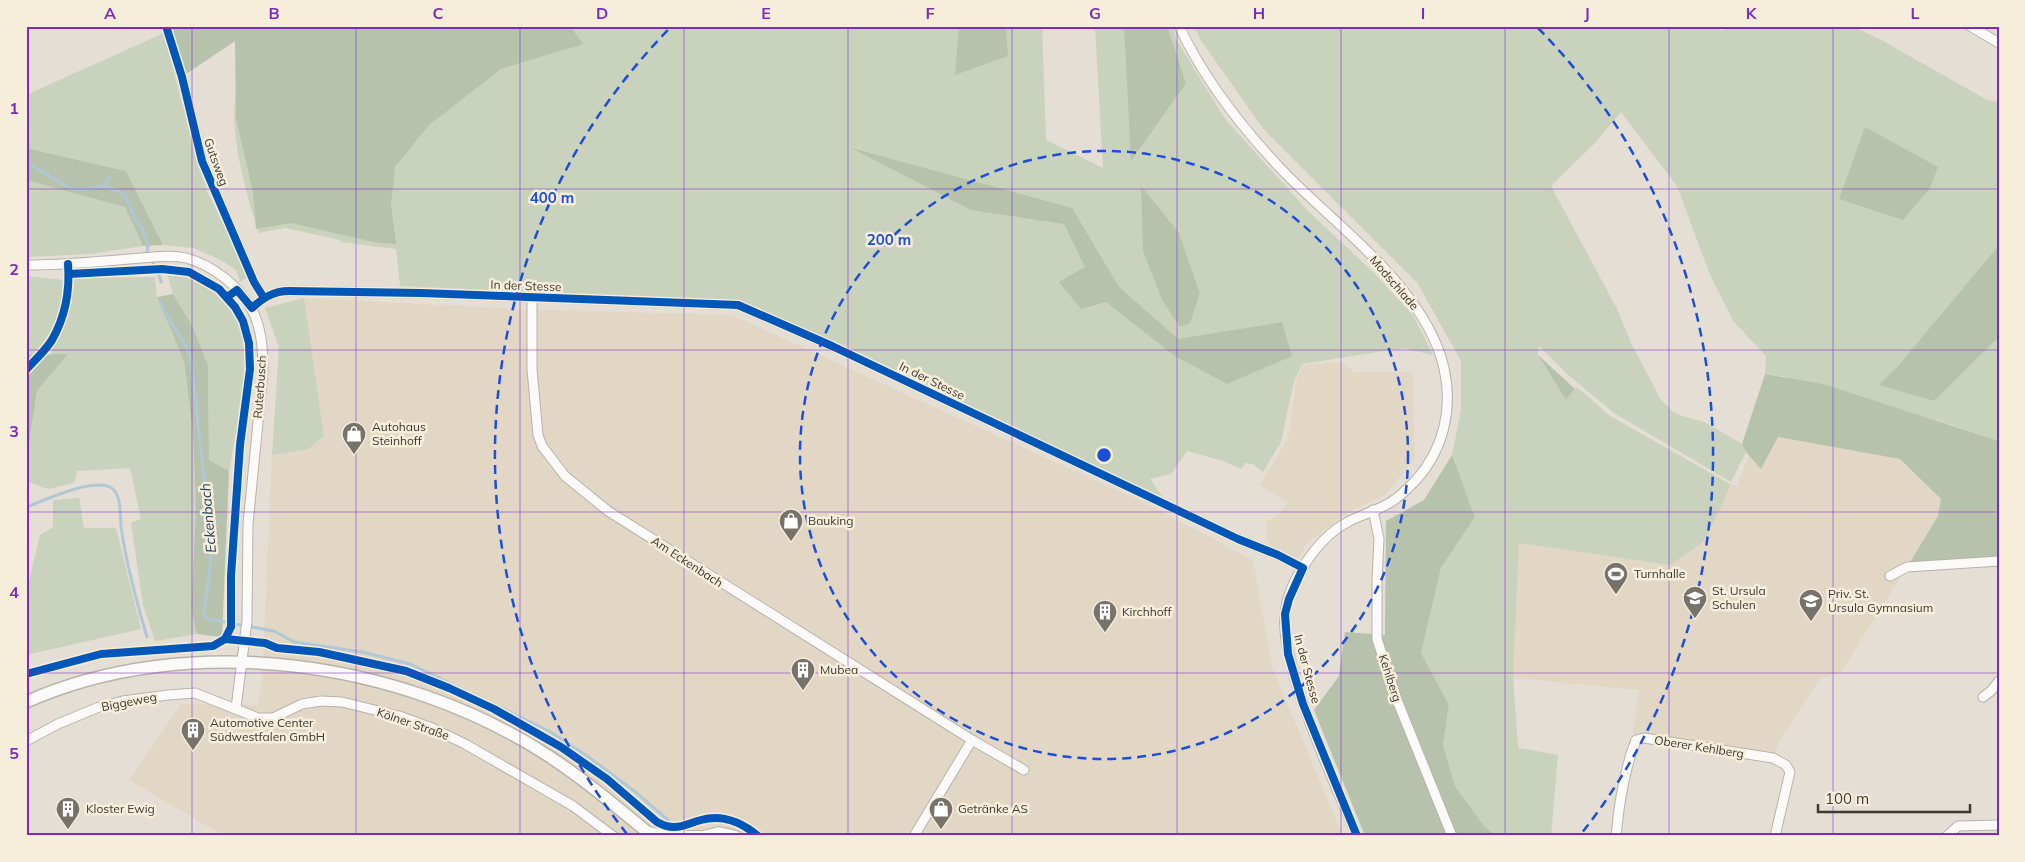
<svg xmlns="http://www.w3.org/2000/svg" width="2025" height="862" font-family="Mulish,sans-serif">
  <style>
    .built { fill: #e2d7c5 }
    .green { fill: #c8d2bc; fill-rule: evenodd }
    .forest { fill: #b7c2ac }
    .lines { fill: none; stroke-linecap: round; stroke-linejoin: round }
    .stream { stroke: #b0c8d6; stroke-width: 3 }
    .minor-casing { stroke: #b7b3ab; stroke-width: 11 }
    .tertiary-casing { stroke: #b7b3ab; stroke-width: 12 }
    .secondary-casing { stroke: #b7b3ab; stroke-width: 14 }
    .minor { stroke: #fbfaf9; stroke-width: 9 }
    .tertiary { stroke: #fbfaf9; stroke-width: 10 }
    .secondary { stroke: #fbfaf9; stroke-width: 11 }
    .cycleway-casing { stroke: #f7eddb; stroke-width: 11 }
    .cycleway { stroke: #0057b8; stroke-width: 8 }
    .grid { fill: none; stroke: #7b2cbf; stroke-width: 1; stroke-opacity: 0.55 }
    .ring { fill: none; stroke: #1d4ed8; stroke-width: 2.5; stroke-dasharray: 9 6 }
    .labels { text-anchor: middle; stroke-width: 5; stroke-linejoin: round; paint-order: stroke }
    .street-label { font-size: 12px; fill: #3d3933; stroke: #f7eddb }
    .poi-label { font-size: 12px; fill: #3d3933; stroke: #f7eddb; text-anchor: start }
    .water-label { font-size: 14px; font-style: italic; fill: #123f59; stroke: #f7eddb }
    .centre { fill: #1d4ed8; stroke: #f7eddb; stroke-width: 2.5 }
    .ring-label { font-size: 15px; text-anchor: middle; font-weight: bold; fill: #1d4ed8; stroke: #f7eddb; stroke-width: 5; stroke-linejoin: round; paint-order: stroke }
    .neatline { fill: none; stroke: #7b2cbf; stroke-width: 2 }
    .grid-label { font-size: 16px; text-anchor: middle; font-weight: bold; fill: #7b2cbf }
  </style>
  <rect width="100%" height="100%" fill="#e4ded4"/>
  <g class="built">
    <polygon points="304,298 518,309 732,315 1143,502 1253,560 1272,667 1343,836 224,836 129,780 181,704 258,705 262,683 272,455 308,449 324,436"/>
    <polygon points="1341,362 1354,372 1412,372 1415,458 1386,494 1344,515 1309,542 1298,557 1293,557 1270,547 1266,536 1267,521 1279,515 1287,502 1259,485 1288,439 1296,381 1303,365"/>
    <polygon points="1577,387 1610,416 1730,484 1739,486 1738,482 1749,456 1761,468 1778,437 1900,459 1941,499 1938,516 1842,671 1820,679 1781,738 1773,758 1636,740 1633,732 1639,690 1513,678 1519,543 1670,565"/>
  </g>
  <g class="green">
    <path d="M265,26h777l4,114 57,28 -8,-142h78l3,13 49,80 83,92 65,61 40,43 20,40 -30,-7 -101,16 -8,17 -13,61 -18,30 -10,-8 -8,-1 -4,6 -18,-8 -36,-10 -16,23 -21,5 14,20 -427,-199 -337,-14 -4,-37 -55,-7 -1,-2 -55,-12 -26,5c-13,-38 -33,-109 -21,-147 6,-20 18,-40 27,-60zM1179,233l21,60 -10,28z"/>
    <polygon points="1194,26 1712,26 1723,31 1726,26 1852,26 1883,41 1987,100 1999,102 1999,245 1897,367 1880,384 1934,401 1999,337 1999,441 1946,423 1782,376 1765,374 1766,356 1734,322 1710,275 1677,186 1621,112 1596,142 1551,186 1617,309 1631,343 1661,400 1672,411 1682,416 1704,422 1742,444 1746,452 1731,482 1614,413 1567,374 1539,346 1537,355 1566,400 1577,387 1610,416 1730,484 1725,499 1703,542 1670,565 1519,543 1513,677 1518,748 1558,755 1551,836 1496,836 1484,826 1455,786 1443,745 1449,705 1421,653 1441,568 1475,517 1452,455 1461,410 1461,361 1418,284 1264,130 1200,39"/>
    <polygon points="164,33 197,163 208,193 248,277 240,282 236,270 221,260 193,248 163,245 126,171 26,148 26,95"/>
    <polygon points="26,180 126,207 143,246 90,254 26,257"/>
    <path d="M167,273c111,15 75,122 62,198l-20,-10 -1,-96 -16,-40 -19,-31z"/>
    <path d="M26,276l37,4c3,30 -10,53 -30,75h-7z"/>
    <polygon points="155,277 157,297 184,361 193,435 196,507 191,609 197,634 155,641 143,605 131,523 141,519 130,468 77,471 74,483 48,489 26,481 26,464 37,391 67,355 50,355 67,320 75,278"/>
    <polygon points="304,298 324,436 308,449 272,455 279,347 265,308"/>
    <polygon points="79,498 84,528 116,528 141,629 26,655 26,594 40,535 53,527 53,500"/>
  </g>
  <g class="forest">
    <polygon points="570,26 583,44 501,69 429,125 395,167 391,204 396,244 378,243 291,223 256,229 253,192 236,118 235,41 186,74 172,27"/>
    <polygon points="959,26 1006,26 1008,56 955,75"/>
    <polygon points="1124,26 1167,26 1186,83 1131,161"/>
    <polygon points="1865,127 1938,167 1930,188 1903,220 1839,199"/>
    <polygon points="26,148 126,171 163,245 143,246 125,207 26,180"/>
    <polygon points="851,148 1072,208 1119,287 1178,339 1282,322 1292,356 1227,384 1175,356 1106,302 1081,309 1059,282 1085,267 1064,224 971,210"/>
    <polygon points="1141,186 1179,233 1200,293 1190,323 1180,327 1162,300 1143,251"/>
    <polygon points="1999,245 1999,337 1934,401 1879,385 1897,367"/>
    <polygon points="173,294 192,325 208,365 209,460 229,471 222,637 197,634 191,609 196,507 193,435 184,361 157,297"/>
    <polygon points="68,354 37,391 26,464 26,355"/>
    <polygon points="1537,354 1575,389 1566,400"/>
    <polygon points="1765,374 1823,384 1999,441 1999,563 1907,567 1938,516 1941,499 1900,459 1778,437 1761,469 1746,452 1742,444"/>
    <polygon points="1452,455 1475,517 1441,568 1421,653 1449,705 1443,745 1455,786 1484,826 1496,836 1365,836 1314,710 1339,676 1345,632 1385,635 1386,521 1424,500"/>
  </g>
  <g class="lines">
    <g class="stream">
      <polyline points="26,162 70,188 81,190 102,186 113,189 124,194 135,218 143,230 148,245 147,253 157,269 161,282"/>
      <polyline points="105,187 110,177"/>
      <path d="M161,302c7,21 24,36 30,57l21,193 -8,61 4,6 66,12 20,11 68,10 48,12 139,67 38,25 46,34 35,30"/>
      <path d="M26,507c20,-7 65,-29 84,-20 12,6 10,28 11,39 5,38 15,74 26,111"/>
    </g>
    <defs>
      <g id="minor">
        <polyline points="166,26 182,77 202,161 254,282 264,298"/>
        <path d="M1179,26c26,55 63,102 104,145 54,56 143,118 161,197 9,40 0,80 -27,111 -8,8 -16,17 -26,23 -14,9 -31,13 -45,21 -28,15 -59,60 -61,92 -2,22 5,43 10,64 16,53 40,105 62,157"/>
        <polyline points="1970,26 1999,43"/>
        <path d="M26,265c35,0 69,-3 103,-6 18,-1 39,-5 57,-1 26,7 52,27 65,50 11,19 12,43 12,64l-15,152 -1,97 -11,87"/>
        <polyline points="532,298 532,369 538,435 542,446 565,476 608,511 972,740"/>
        <path d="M252,308c11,-10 21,-17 37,-17l132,2 317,12 94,41 406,193 40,16 25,13"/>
        <polyline points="1373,510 1379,539 1377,580 1377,639 1397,700 1452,836"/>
        <polyline points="1890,576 1907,567 1999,561"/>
        <polyline points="1983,697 1991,691 1999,681"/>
        <polyline points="26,741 58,724 99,707 123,701 168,695 195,693 258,718 273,718 302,704 321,701 342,702 399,716 432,728 465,744 573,806 613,836"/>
        <polyline points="914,836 972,740 1024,770"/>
        <path d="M1616,836c3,-33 8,-66 20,-96l8,-2 129,20 13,7 4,7 -15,64"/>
        <polyline points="1947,836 1958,826 1999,825"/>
      </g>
      <g id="tertiary">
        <polyline points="647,832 671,836 699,836"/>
        <polyline points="703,836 719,832 736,836"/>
      </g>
      <path id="secondary" d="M26,702c163,-72 374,-42 521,53 37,24 71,53 105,81"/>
    </defs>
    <use href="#minor" class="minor-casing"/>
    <use href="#tertiary" class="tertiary-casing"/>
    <use href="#secondary" class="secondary-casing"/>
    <use href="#minor" class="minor"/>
    <use href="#tertiary" class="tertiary"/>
    <use href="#secondary" class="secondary"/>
    <defs>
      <g id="cycleway">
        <polyline points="166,26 182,77 202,161 254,282 264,298"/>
        <polyline points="69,274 162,269 189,272 219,289 235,307 243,321 249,343 250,369 240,445 231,576 231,627 225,639"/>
        <path d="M227,297l10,-7 15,18c11,-10 21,-17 37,-17l132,2 317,12 94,41 406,193 40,16 25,13 -14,31 -4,15 3,40 15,50 54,132"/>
        <path d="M26,370c8,-9 19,-19 26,-30 13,-23 18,-50 16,-76"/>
        <path d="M26,674l75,-20 112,-8 12,-7 40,4 12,5 42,4 87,19 43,17 45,21 67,38 46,32 50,43c18,10 26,3 44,-2 22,-6 40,2 57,16"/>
      </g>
    </defs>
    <use href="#cycleway" class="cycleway-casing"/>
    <use href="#cycleway" class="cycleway"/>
  </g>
  <path class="grid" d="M192,26v810M356,26v810M520,26v810M684,26v810M848,26v810M1012,26v810M1177,26v810M1341,26v810M1505,26v810M1669,26v810M1833,26v810M26,189h1973M26,350h1973M26,512h1973M26,673h1973"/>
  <g class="ring">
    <circle cx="1104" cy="455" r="304"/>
    <path d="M627 834A609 609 0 0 1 670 28M1538 28A609 609 0 0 1 1581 834"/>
  </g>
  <defs>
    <symbol id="shop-pin" viewBox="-11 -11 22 30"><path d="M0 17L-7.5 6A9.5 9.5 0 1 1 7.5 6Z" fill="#77736b" stroke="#f7eddb"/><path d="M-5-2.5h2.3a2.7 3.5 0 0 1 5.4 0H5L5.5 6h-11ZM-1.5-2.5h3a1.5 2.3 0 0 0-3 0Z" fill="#fff"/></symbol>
    <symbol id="stadium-pin" viewBox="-11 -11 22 30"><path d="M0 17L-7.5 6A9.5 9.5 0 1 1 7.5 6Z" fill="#77736b" stroke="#f7eddb"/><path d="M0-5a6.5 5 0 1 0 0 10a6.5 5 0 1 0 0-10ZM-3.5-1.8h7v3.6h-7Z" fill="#fff"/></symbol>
    <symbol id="school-pin" viewBox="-11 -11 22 30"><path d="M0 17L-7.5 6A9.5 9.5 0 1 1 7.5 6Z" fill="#77736b" stroke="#f7eddb"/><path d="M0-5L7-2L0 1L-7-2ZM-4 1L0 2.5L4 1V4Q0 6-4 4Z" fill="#fff"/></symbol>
    <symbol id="building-pin" viewBox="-11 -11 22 30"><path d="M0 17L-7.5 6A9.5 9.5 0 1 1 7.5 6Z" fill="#77736b" stroke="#f7eddb"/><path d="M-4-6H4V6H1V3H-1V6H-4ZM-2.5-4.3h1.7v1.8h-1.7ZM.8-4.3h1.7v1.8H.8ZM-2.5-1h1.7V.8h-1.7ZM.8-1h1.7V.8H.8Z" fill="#fff"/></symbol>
  </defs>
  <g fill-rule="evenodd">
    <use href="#shop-pin" x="340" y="420" width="28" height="38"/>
    <use href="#shop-pin" x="777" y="507" width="28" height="38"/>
    <use href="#stadium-pin" x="1602" y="560" width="28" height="38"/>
    <use href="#school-pin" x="1681" y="584" width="28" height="38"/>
    <use href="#school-pin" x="1797" y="587" width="28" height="38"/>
    <use href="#building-pin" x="1091" y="598" width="28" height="38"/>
    <use href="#building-pin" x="789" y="656" width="28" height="38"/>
    <use href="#building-pin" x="179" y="716" width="28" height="38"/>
    <use href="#building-pin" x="54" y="795" width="28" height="38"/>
    <use href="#shop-pin" x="927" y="795" width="28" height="38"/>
  </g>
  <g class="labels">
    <g class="street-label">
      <text transform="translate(216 162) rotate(70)" y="4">Gutsweg</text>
      <text transform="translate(1394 283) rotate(49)" y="4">Modschlade</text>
      <text transform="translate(526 286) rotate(2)" y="4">In der Stesse</text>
      <text transform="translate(932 381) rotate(26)" y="4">In der Stesse</text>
      <text transform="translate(260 387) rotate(-86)" y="4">Ruterbusch</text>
      <text transform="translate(687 562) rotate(33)" y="4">Am Eckenbach</text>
      <text transform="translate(1307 669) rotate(75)" y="4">In der Stesse</text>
      <text transform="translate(1390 678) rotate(72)" y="4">Kehlberg</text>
      <text transform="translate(129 702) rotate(-11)" y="4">Biggeweg</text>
      <text transform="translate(413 724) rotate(19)" y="4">Kölner Straße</text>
      <text transform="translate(1699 747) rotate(9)" y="4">Oberer Kehlberg</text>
    </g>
    <g class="poi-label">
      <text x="372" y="431">Autohaus<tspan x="372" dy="14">Steinhoff</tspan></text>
      <text x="808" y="525">Bauking</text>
      <text x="1634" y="578">Turnhalle</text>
      <text x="1712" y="595">St. Ursula<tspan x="1712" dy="14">Schulen</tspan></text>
      <text x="1828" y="598">Priv. St.<tspan x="1828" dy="14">Ursula Gymnasium</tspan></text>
      <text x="1122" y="616">Kirchhoff</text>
      <text x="820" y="674">Mubea</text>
      <text x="210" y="727">Automotive Center<tspan x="210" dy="14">Südwestfalen GmbH</tspan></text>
      <text x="86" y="813">Kloster Ewig</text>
      <text x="958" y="813">Getränke AS</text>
    </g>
    <g class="water-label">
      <text transform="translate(208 518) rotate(-95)" y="5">Eckenbach</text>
    </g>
  </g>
  <circle cx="1104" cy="455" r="8" class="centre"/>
  <g class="ring-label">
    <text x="552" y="203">400 m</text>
    <text x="889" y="245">200 m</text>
  </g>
  <rect width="2025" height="862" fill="none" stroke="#f7eddb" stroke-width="55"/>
  <path d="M1818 804v8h152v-8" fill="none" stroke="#3d3933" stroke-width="2.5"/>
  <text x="1825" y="804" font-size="15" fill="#3d3933" stroke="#f7eddb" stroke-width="4" paint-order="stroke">100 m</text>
  <rect x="28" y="28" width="1970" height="806" class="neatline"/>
  <g class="grid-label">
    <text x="110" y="19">A</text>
    <text x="274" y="19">B</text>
    <text x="438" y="19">C</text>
    <text x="602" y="19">D</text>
    <text x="766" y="19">E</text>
    <text x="930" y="19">F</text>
    <text x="1095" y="19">G</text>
    <text x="1259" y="19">H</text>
    <text x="1423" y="19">I</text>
    <text x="1587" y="19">J</text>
    <text x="1751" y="19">K</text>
    <text x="1915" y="19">L</text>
    <text x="14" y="114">1</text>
    <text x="14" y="275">2</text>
    <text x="14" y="437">3</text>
    <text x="14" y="598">4</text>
    <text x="14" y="759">5</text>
  </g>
</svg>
